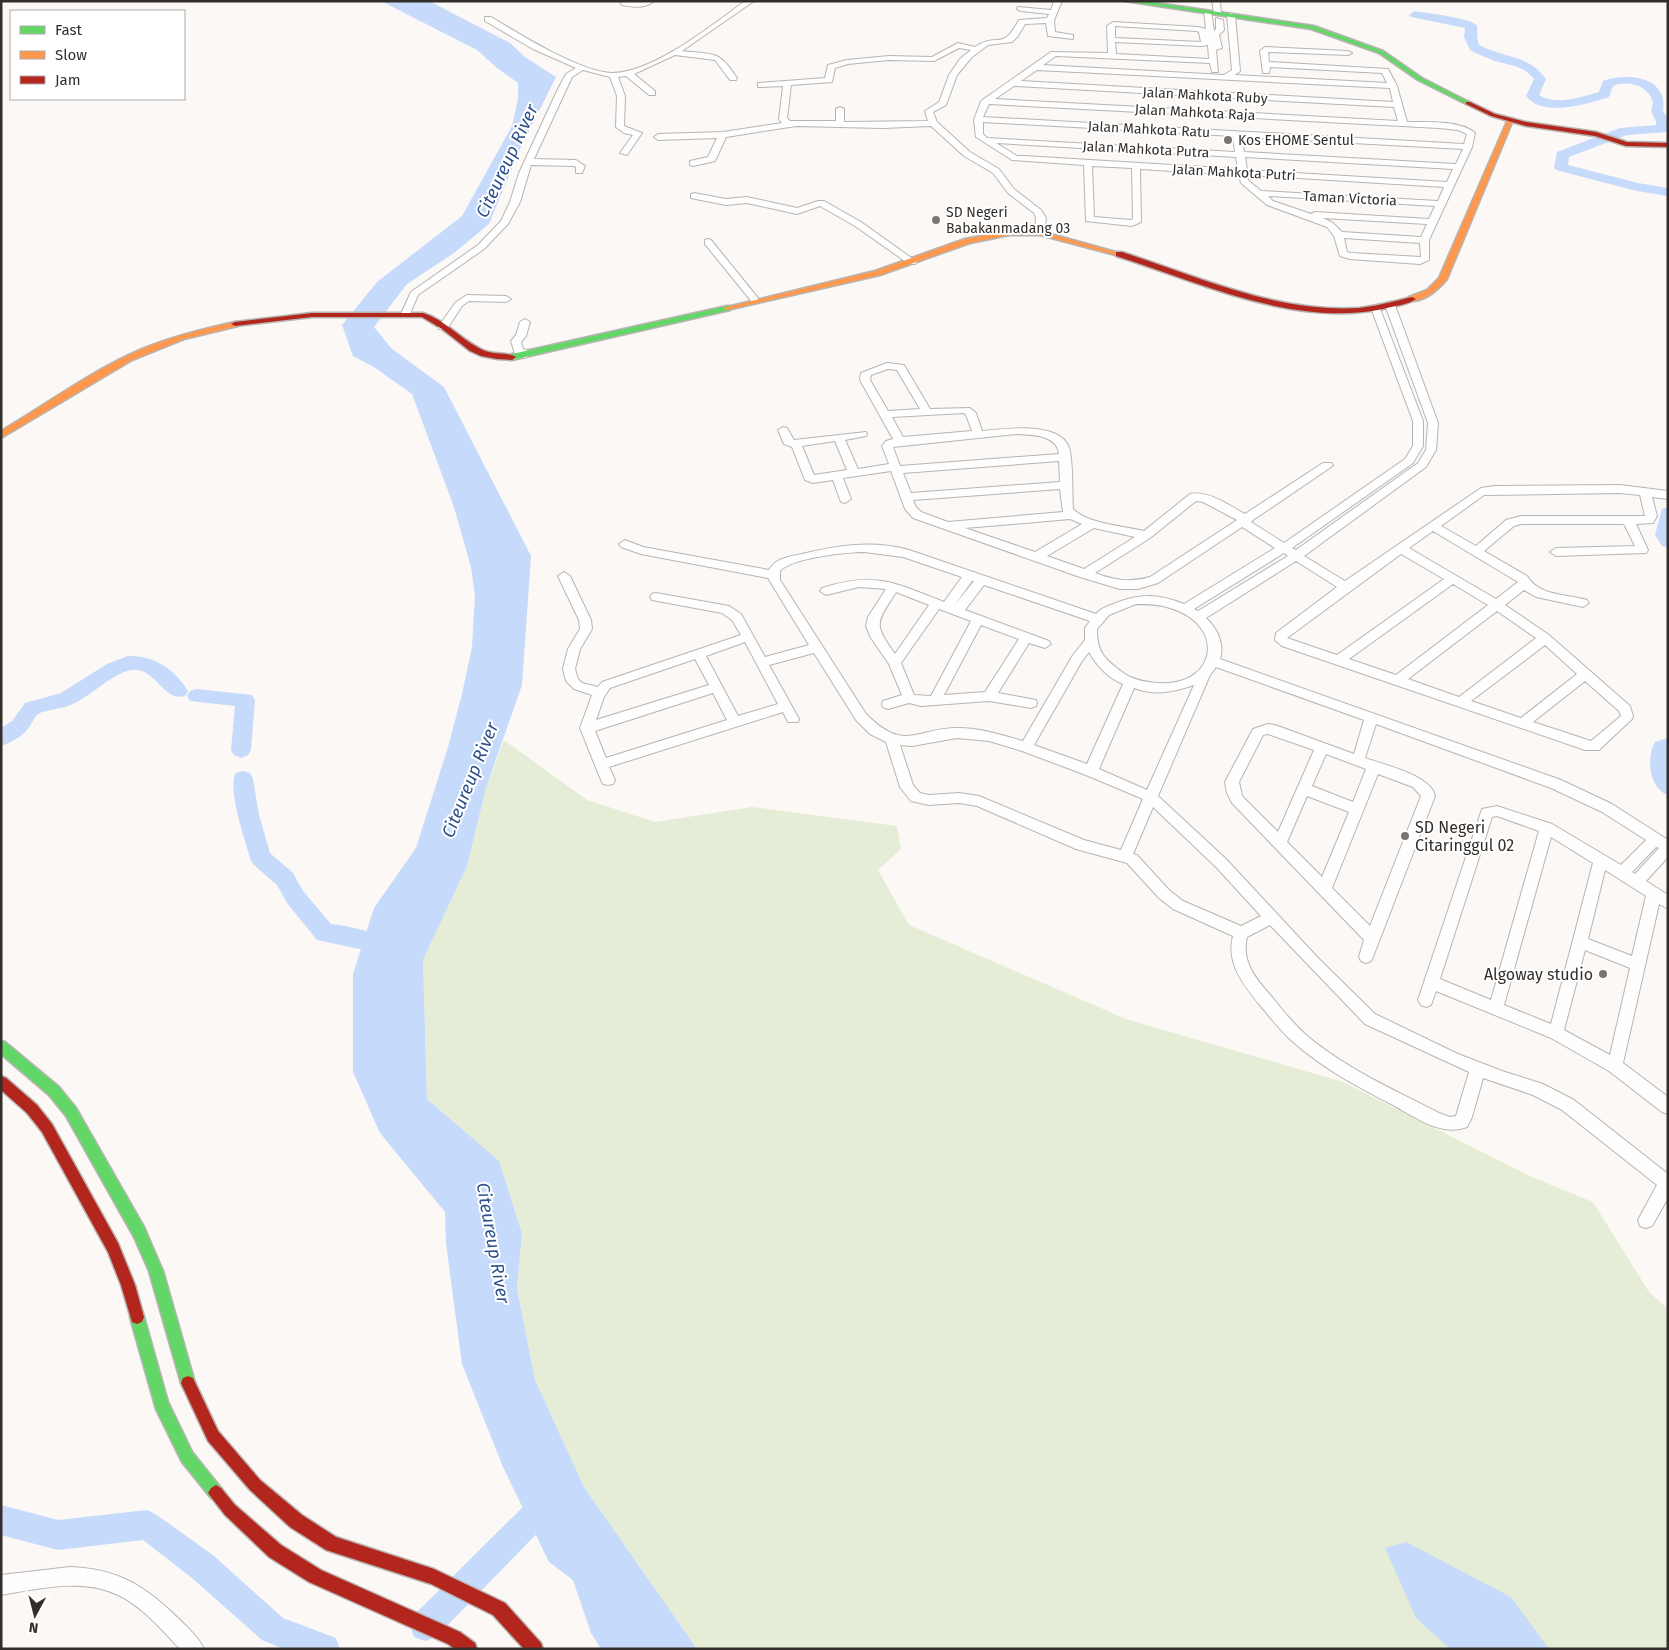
<svg xmlns="http://www.w3.org/2000/svg" width="1669" height="1650" font-family="'Fira Sans',sans-serif">
  <style>
    .green { fill: #e6edd6 }
    .water { fill: #c6dafb }
    .lines { fill: none; stroke-linecap: round; stroke-linejoin: round }
    .river { fill: #c6dafb; fill-rule: evenodd }
    .street-casing { stroke: #b8b4b1; stroke-width: 2 }
    .fast-casing { stroke: #b8b4b1; stroke-width: 3 }
    .slow-casing { stroke: #b8b4b1; stroke-width: 3 }
    .jam-casing { stroke: #b8b4b1; stroke-width: 3 }
    .street { fill: #fefefe; fill-rule: evenodd }
    .fast { fill: #63d668; fill-rule: evenodd }
    .slow { fill: #ff974d; fill-rule: evenodd }
    .jam { fill: #b3261e; fill-rule: evenodd }
    .poi-dot { fill: #797571; stroke: #fff; stroke-width: 2 }
    .labels { text-anchor: middle; stroke-width: 4; stroke-linejoin: round; paint-order: stroke }
    .far-street-label { font-size: 14px; fill: #332e2a; stroke: #fff }
    .far-poi-label { font-size: 14px; fill: #332e2a; stroke: #fff; text-anchor: start }
    .poi-label { font-size: 16px; fill: #332e2a; stroke: #fff; text-anchor: start }
    .water-label { font-size: 18px; font-style: italic; fill: #2f528d; stroke: #fff }
  </style>
  <rect width="100%" height="100%" fill="#fbf8f5"/>
  <polygon class="green" points="504,740 587,800 655,822 752,807 897,826 901,849 878,870 909,925 1126,1019 1343,1082 1534,1178 1593,1202 1649,1292 1668,1309 1668,1649 697,1649 584,1487 535,1380 517,1288 522,1233 499,1161 427,1099 423,960 467,866 486,788"/>
  <g class="water">
    <polygon points="381,1 429,1 510,43 525,57 556,77 520,149 489,224 454,253 407,284 374,327 392,349 444,387 531,556 522,685 486,788 467,866 423,960 427,1099 499,1161 522,1233 517,1288 535,1380 584,1487 697,1649 601,1649 591,1633 573,1580 549,1562 503,1467 462,1364 446,1243 445,1212 380,1133 353,1072 353,974 374,908 416,848 448,747 462,694 472,647 475,595 471,567 454,507 412,394 374,367 353,356 342,325 377,282 462,216 512,126 518,99 518,83 497,68 477,50"/>
    <polygon points="1406,1542 1511,1597 1549,1649 1450,1649 1416,1618 1385,1548"/>
  </g>
  <g class="lines">
    <g class="river">
      <path d="M1415,11c10,2 58,7 62,15 1,4 -1,11 2,19 27,14 49,9 67,34l-7,16c17,11 42,2 60,-3l4,-11c23,-9 66,-5 60,30l5,8 -1,13 -40,3 -58,22 -1,8 70,18 30,5v8l-31,-5 -81,-21 -2,-3 3,-15 63,-24 36,-3v-3l-5,-11 2,-9c-5,-17 -25,-22 -40,-16l-4,11c-22,7 -66,21 -83,-1l8,-17c-11,-14 -23,-13 -39,-18 -8,-3 -17,-7 -25,-11l-6,-13 1,-9 -54,-11 -2,-2z"/>
      <polygon points="1668,507 1668,548 1662,546 1655,535 1662,509"/>
      <path d="M128,656c25,-1 47,13 60,35l-3,5c-23,7 -30,-34 -58,-25 -20,6 -37,27 -59,35 -8,3 -24,4 -30,8 -4,3 -7,12 -11,16 -6,7 -17,13 -26,16v-18l11,-7 13,-18 36,-10 46,-29z"/>
      <polygon points="197,689 252,695 255,700 251,750 248,755 241,758 234,755 231,750 235,706 190,701 187,696 190,691"/>
      <path d="M1668,738v57c-19,-6 -22,-38 -13,-53z"/>
      <path d="M243,771l7,2 3,6 6,36 11,38 23,20 10,18 28,33 15,2 54,13 3,7 -3,7 -8,3 -75,-16 -30,-37 -10,-18 -24,-21 -3,-6c-5,-18 -23,-69 -14,-85z"/>
      <polygon points="548,1487 558,1492 563,1502 558,1512 436,1637 425,1641 414,1637 410,1626 414,1615 538,1492"/>
      <polygon points="1,1505 58,1520 147,1510 157,1515 214,1556 283,1618 336,1638 340,1649 284,1649 262,1640 192,1578 143,1540 58,1550 1,1535"/>
    </g>
    <defs>
      <g id="street">
        <path d="M620,1h34c-9,8 -21,6 -32,4z"/>
        <path d="M745,1h9l-72,50c32,4 36,-2 55,27l-1,2h-6l-15,-20 -40,-5 -41,19 21,17v4h-6l-23,-19 -8,1 7,19 -1,30 18,7 -15,22 -7,-2 13,-18 -9,-2 -8,-6 1,-31 -7,-19 -27,-7 -11,7 -38,82 42,1 9,6 -3,7h-6v-6l-2,-1 -43,-1 -11,37 -12,22 -24,25 -66,46 -9,21h-6l-2,-2 10,-22 67,-47 23,-24 9,-19 9,-29 38,-82 9,-17 10,-6 -43,-19 -48,-28v-4h6c28,17 89,55 121,56 41,0 100,-48 133,-72z"/>
        <path d="M1054,1h8l-8,19 1,12 18,3v4l-25,-3 -2,-13 -21,1 -7,12 -6,6 -24,3 -16,12 -15,18 -11,30 -13,7 4,10 33,30 29,17 15,20 27,21 5,8 -3,17h-6l-2,-2 1,-15 -2,-5 -26,-20 -15,-20 -29,-17 -33,-30 -48,2 -87,-2 -70,11 -11,24 -22,5 -3,-1v-4l18,-4 9,-19 -59,2 -4,-3 4,-3 65,-2 59,-9 -3,-4 4,-33 -22,1h-3v-4l67,-5 3,-13 19,-5 42,-4 43,1 26,-14 17,4c24,-16 26,6 44,-27l28,-2 2,-4 -28,-3 -4,-2 1,-2 33,3zM959,48l12,2 -11,9 -11,16 -10,27 -14,9 3,10 -84,1v-13l-4,-2 -4,2v12h-46l-3,-3 4,-33 41,-3 3,-14 13,-4 41,-4 45,1z"/>
        <polygon points="1212,1 1220,1 1221,14 1214,12"/>
        <path d="M1204,10l7,2 3,19 2,-2v-11l7,2 1,10 -5,5 3,13 -6,2 2,22h-6l-2,-9 -154,-7 -13,9 181,10 8,-5 -5,-55 4,-2 4,2 5,56 -5,4 152,8 -5,-10 -112,-6 -1,6h-6l-3,-22 5,-4 83,4 4,2 -4,2 -80,-3 1,10 119,7 9,17 10,36c18,0 54,-2 68,11l-3,14 -43,93v20l-9,4 -70,-5 -10,-3 -6,-20 -7,-9 -60,-22 -26,-22 -2,-8 -99,-6 1,53 -9,4 -46,-5 -2,-56 -72,-5 -36,-23 -2,-17 7,-19 70,-49 57,1 -1,-27 6,-4 85,5 8,2zM1115,26l82,5 2,1 2,10 -86,-4zM1115,42l86,4 7,-1 1,14 -93,-5zM1037,70l353,18 3,14 -372,-21zM1014,86l380,21 4,14 -403,-22zM989,104l450,24 19,2 9,4 -3,10 -481,-27zM983,122l250,14 2,16 -248,-14 -4,-4zM1242,137l221,12 -7,15 -212,-12zM996,143l240,14 2,12 -214,-13h-7zM1245,157l208,12 -6,13 -200,-12zM1092,166l40,2 1,51 -2,1 -37,-3zM1248,175l196,12 -6,14 -177,-10 -13,-11zM1268,196l167,10 -6,13 -114,-7 -4,2 -38,-13zM1323,218l104,6 -6,13 -79,-5 -9,-9zM1344,238l76,5 1,14 -70,-4 -4,-1z"/>
        <polygon points="694,193 726,199 747,197 797,208 818,201 824,201 861,222 917,262 915,264 909,264 855,226 820,206 797,214 747,203 726,205 691,198 691,194"/>
        <polygon points="708,239 711,240 758,298 758,302 752,302 705,244 705,240"/>
        <polygon points="467,295 506,296 511,299 506,302 469,301 462,306 447,329 439,329 438,327 456,302"/>
        <path d="M1390,302l5,3 43,118 -2,27 -10,17 -122,89 41,25 136,-93 14,-2 125,-1 48,6v8l-16,-2 5,19 -4,7 -17,1 12,26 -2,3 -90,3 -6,-4 6,-4 79,-2 -11,-22h-103l-7,2 -30,25 43,25c12,20 39,18 60,24l2,3 -6,4 -47,-10 -12,-7 -19,15 44,30 81,71 3,10 -1,3 -33,31h-14l-303,-104 -7,-6 1,-7 61,-46 -41,-26 -90,57c11,10 19,26 14,41l341,121 51,24 56,36v17l-22,24 22,14v14l-9,-5 -36,159 45,34v17l-6,-2 -53,-41 -58,-33 -115,-47 -5,14 -5,2 -5,-2 -3,-5 64,-191 15,-3 55,18 69,41 25,-25 -44,-28 -51,-24 -175,-64 -11,34c19,7 66,17 70,38l-62,161 -2,4 -5,2 -5,-2 -2,-4 5,-17 -132,-137 -5,-10 -2,-11 28,-53 15,-5 7,1 79,29 10,-34 -148,-53 -6,8 -52,121 68,63 93,100 56,55 83,40 44,17 41,13 31,16 94,74v24l-16,28 -6,2 -6,-2 -2,-6 19,-35 -95,-75 -29,-15 -50,-17 -11,39 -5,10c-26,10 -52,-10 -74,-22 -35,-18 -71,-37 -101,-64 -12,-11 -22,-24 -33,-37 -16,-20 -33,-41 -26,-68l-60,-27 -14,-11 -32,-35 -51,-14 -99,-43 -18,-3 -30,2 -18,-4 -11,-14 -14,-45 -16,-8 -14,-14 -42,-67 -45,12 30,54 -1,3h-10l-5,-10 -174,55 6,13 -2,4 -5,1 -5,-1 -2,-4 -21,-52 12,-33 -18,-6 -8,-8 -3,-12 5,-20 12,-20 -1,-9 -21,-44 6,-4 6,4 21,44 1,9 -12,20 -5,20 3,10 4,4 16,4 4,-5 139,-47 -9,-15 -10,-7 -70,-13 -2,-3 2,-3 4,-1 73,13 12,8 24,43 44,-12 -41,-67 -127,-24 -20,-7 -2,-3 6,-4 18,7 126,23c7,-12 19,-13 33,-16 36,-9 71,-14 107,-4l187,64c5,-6 12,-8 20,-11 25,-10 43,-9 68,1l91,-56 -33,-21 -84,56 -20,6h-18l-40,-12 -167,-59 -8,-9 -14,-38 -48,7 8,21 -6,4 -4,-1 -8,-22 -20,3 -8,-3 -13,-33 -8,-3 -6,-14 5,-3 4,1 7,12 72,-8 1,2 -1,2 -21,4 13,29 31,-5 -7,-18 4,-5 7,-2 -33,-59 1,-7 26,-10 17,2 26,44 40,-1 6,5 6,18c22,-2 82,-11 88,20 3,18 2,39 3,58 15,15 50,17 71,22l46,-37c18,-4 40,12 55,20l78,-51h8l2,2 -2,2 -78,53 -2,2 33,21 121,-84 8,-13v-25l-42,-113 5,-3 3,1 44,115v25l-10,17 -121,85 4,2 122,-87 8,-13 2,-27 -43,-118zM888,369l9,1 23,39 -32,2 -18,-31 1,-5zM964,413l2,2 6,16 -69,6 -11,-20zM1016,434c15,1 41,0 43,20l-159,12 -7,-19zM835,441l12,29 -33,5 -12,-29zM1059,461l1,21 -149,11 -8,-20zM1060,489l3,23 -115,10 -27,-10 -5,-5 -3,-7zM1620,493l20,2 5,21h-124l-15,4 -30,26 -35,-20 43,-31zM1196,501l7,1 34,18 -87,57c-21,6 -36,3 -55,-4l55,-35zM1070,519l12,5 -47,28 -70,-24zM1094,528l41,9 -51,32 -37,-13zM1433,531l85,51 -22,17 -87,-51zM864,552l39,5 59,20 -18,25c-50,-19 -68,-31 -122,-14l-2,3 6,4 33,-8 27,2 -18,28 -2,9 5,12 18,26 13,31 -19,6 -1,3 1,3 5,2 21,-6 12,3 68,-5 42,7 5,-2 1,-3 -1,-3 -38,-7 31,-50 16,5 6,-4 -2,-3 -84,-31 19,-25 106,36 -5,7v12l-12,15 -50,86c-22,-6 -42,-13 -65,-13 -43,0 -53,25 -92,-14l-86,-134v-9c12,-13 66,-19 84,-19zM1284,553l4,3 -90,55 -4,-2zM1401,554l43,25 -107,76 -50,-17zM972,581h2l-20,25zM1453,584l35,21 -92,70 -47,-16zM896,592l33,13 -34,49c-22,-31 -19,-30 1,-62zM1136,604c11,0 23,0 34,4 57,17 47,79 -12,75 -12,-1 -26,-3 -36,-11 -18,-14 -25,-19 -25,-43l12,-14zM939,609l32,12 -40,75 -17,-1 -13,-32zM1497,611l39,27 -77,59 -51,-18zM981,625l38,14 -34,53 -41,3zM745,642l33,62 -40,12 -32,-60zM1545,645l32,29 -56,44 -50,-17zM1089,652c8,14 19,26 34,32l-36,80 -53,-19 48,-84zM695,659l14,26 -113,35 8,-23 6,-9zM1585,681l34,30 2,5 -30,25 -58,-19zM1194,685l-47,105 -48,-21 35,-81c22,8 39,4 60,-3zM713,693l14,27 -121,38 -11,-27zM1268,734l46,16 -36,82 -36,-36 -3,-14 24,-47zM957,738l32,3 33,10 64,24 57,24 -22,51 -37,-10 -105,-44 -20,-3 -30,2 -9,-2 -7,-8 -13,-40 12,1zM1326,754l40,15 -13,33 -41,-16zM1378,774l35,13 8,9 -51,130 -38,-38zM1307,796l42,16 -27,65 -35,-35zM1153,807l63,60 45,49 -20,10 -58,-25 -14,-11 -32,-35 -4,-1zM1497,816l42,15 -48,169 -51,-21 52,-162zM1551,837l42,26 -42,161 -47,-19zM1656,847l3,1 -24,26 -3,-2zM1605,870l41,26 -14,60 -44,-17zM1270,925l95,99 104,48 -13,44 -6,1 -11,-4c-46,-24 -95,-45 -134,-79 -12,-11 -23,-24 -33,-37 -16,-18 -31,-35 -25,-60zM1585,950l45,18 -20,87 -46,-25z"/>
        <polygon points="525,319 530,322 526,336 521,342 523,349 527,350 530,355 525,358 515,354 511,341 516,335 520,322"/>
        <path d="M70,1567c50,2 77,20 112,55 8,8 17,16 22,27h-24c-19,-20 -39,-44 -64,-55 -35,-16 -79,-5 -115,1v-20z"/>
      </g>
      <g id="fast">
        <polygon points="1125,1 1143,1 1314,26 1383,51 1422,78 1471,103 1466,104 1418,80 1379,53 1311,29"/>
        <polygon points="727,306 730,306 730,310 512,360 508,357 512,354"/>
        <polygon points="1,1041 5,1042 59,1087 76,1108 144,1227 163,1271 195,1383 193,1388 188,1390 183,1388 181,1383 149,1271 134,1237 66,1116 49,1095 1,1054"/>
        <polygon points="137,1310 142,1312 144,1317 168,1402 192,1452 221,1488 224,1493 221,1498 216,1501 211,1498 182,1462 156,1409 130,1317 132,1312"/>
      </g>
      <g id="slow">
        <path d="M1508,119l5,1 -66,159c-9,11 -23,23 -38,22v-4l18,-7 12,-12z"/>
        <polygon points="1009,231 1040,231 1123,254 1119,256 1040,235 1009,235 970,243 880,275 727,310 723,308 875,271 965,239"/>
        <path d="M235,322h3v4l-54,13 -52,21 -131,78v-7c46,-27 90,-60 139,-81 30,-13 63,-21 95,-28z"/>
      </g>
      <g id="jam">
        <polygon points="1466,102 1470,102 1495,114 1526,122 1596,132 1627,142 1668,143 1668,147 1626,146 1595,136 1526,126 1491,116 1466,104"/>
        <path d="M1116,252h6c77,25 155,61 237,56 18,-2 36,-7 53,-11l4,2c-8,6 -23,7 -33,10 -90,18 -182,-26 -267,-53z"/>
        <path d="M312,313h111c23,7 38,27 60,37 10,5 26,2 33,7l-4,3 -15,-1 -16,-3 -11,-5 -28,-22 -20,-12h-110l-77,9 -4,-2 4,-2z"/>
        <polygon points="1,1076 6,1078 37,1105 52,1124 118,1243 135,1285 144,1317 142,1322 137,1324 132,1322 121,1285 108,1252 42,1132 27,1113 1,1090"/>
        <polygon points="188,1376 193,1378 218,1431 260,1480 302,1515 336,1537 434,1569 505,1603 541,1643 543,1649 524,1649 493,1615 431,1584 326,1550 290,1527 250,1490 208,1441 181,1383 183,1378"/>
        <polygon points="216,1485 221,1488 235,1505 281,1545 321,1570 460,1632 475,1643 477,1649 455,1649 448,1644 309,1582 269,1557 225,1515 208,1493 211,1488"/>
      </g>
    </defs>
    <use href="#street" class="street-casing"/>
    <use href="#fast" class="fast-casing"/>
    <use href="#slow" class="slow-casing"/>
    <use href="#jam" class="jam-casing"/>
    <use href="#street" class="street"/>
    <use href="#fast" class="fast"/>
    <use href="#slow" class="slow"/>
    <use href="#jam" class="jam"/>
  </g>
  <g class="poi-dot">
    <circle cx="1228" cy="140" r="5"/>
    <circle cx="936" cy="220" r="5"/>
    <circle cx="1405" cy="836" r="5"/>
    <circle cx="1603" cy="974" r="5"/>
  </g>
  <g class="labels">
    <g class="far-street-label">
      <text transform="translate(1205 95) rotate(3)" y="5">Jalan Mahkota Ruby</text>
      <text transform="translate(1195 112) rotate(3)" y="5">Jalan Mahkota Raja</text>
      <text transform="translate(1149 129) rotate(3)" y="5">Jalan Mahkota Ratu</text>
      <text transform="translate(1146 149) rotate(3)" y="5">Jalan Mahkota Putra</text>
      <text transform="translate(1234 172) rotate(3)" y="5">Jalan Mahkota Putri</text>
      <text transform="translate(1350 198) rotate(3)" y="5">Taman Victoria</text>
    </g>
    <g class="far-poi-label">
      <text x="1238" y="145">Kos EHOME Sentul</text>
      <text x="946" y="217">SD Negeri<tspan x="946" dy="16">Babakanmadang 03</tspan></text>
    </g>
    <g class="poi-label">
      <text x="1415" y="833">SD Negeri<tspan x="1415" dy="18">Citaringgul 02</tspan></text>
      <text x="1593" y="980" text-anchor="end">Algoway studio</text>
    </g>
    <g class="water-label">
      <text transform="translate(507 161) rotate(-65)" y="6">Citeureup River</text>
      <text transform="translate(470 780) rotate(-68)" y="6">Citeureup River</text>
      <text transform="translate(493 1243) rotate(80)" y="6">Citeureup River</text>
    </g>
  </g>
  <rect width="1669" height="1650" fill="none" stroke="#332e2a" stroke-width="5"/>
  <rect x="10" y="10" width="175" height="90" fill="#ffffff" stroke="#adabaa"/>
  <rect x="20" y="26" width="25" height="8" fill="#63d668" stroke="#adabaa"/>
  <text x="55" y="35" font-size="15" fill="#332e2a">Fast</text>
  <rect x="20" y="51" width="25" height="8" fill="#ff974d" stroke="#adabaa"/>
  <text x="55" y="60" font-size="15" fill="#332e2a">Slow</text>
  <rect x="20" y="76" width="25" height="8" fill="#b3261e" stroke="#adabaa"/>
  <text x="55" y="85" font-size="15" fill="#332e2a">Jam</text>
  <g transform="translate(35 1615) rotate(187)" stroke="#ffffff" stroke-width="4" paint-order="stroke">
  <path d="M0-4L9 19L0 12L-9 19Z" fill="#332e2a"/>
  <text y="-8" font-size="14" font-weight="bold" text-anchor="middle" fill="#332e2a">N</text>
  </g>
</svg>
